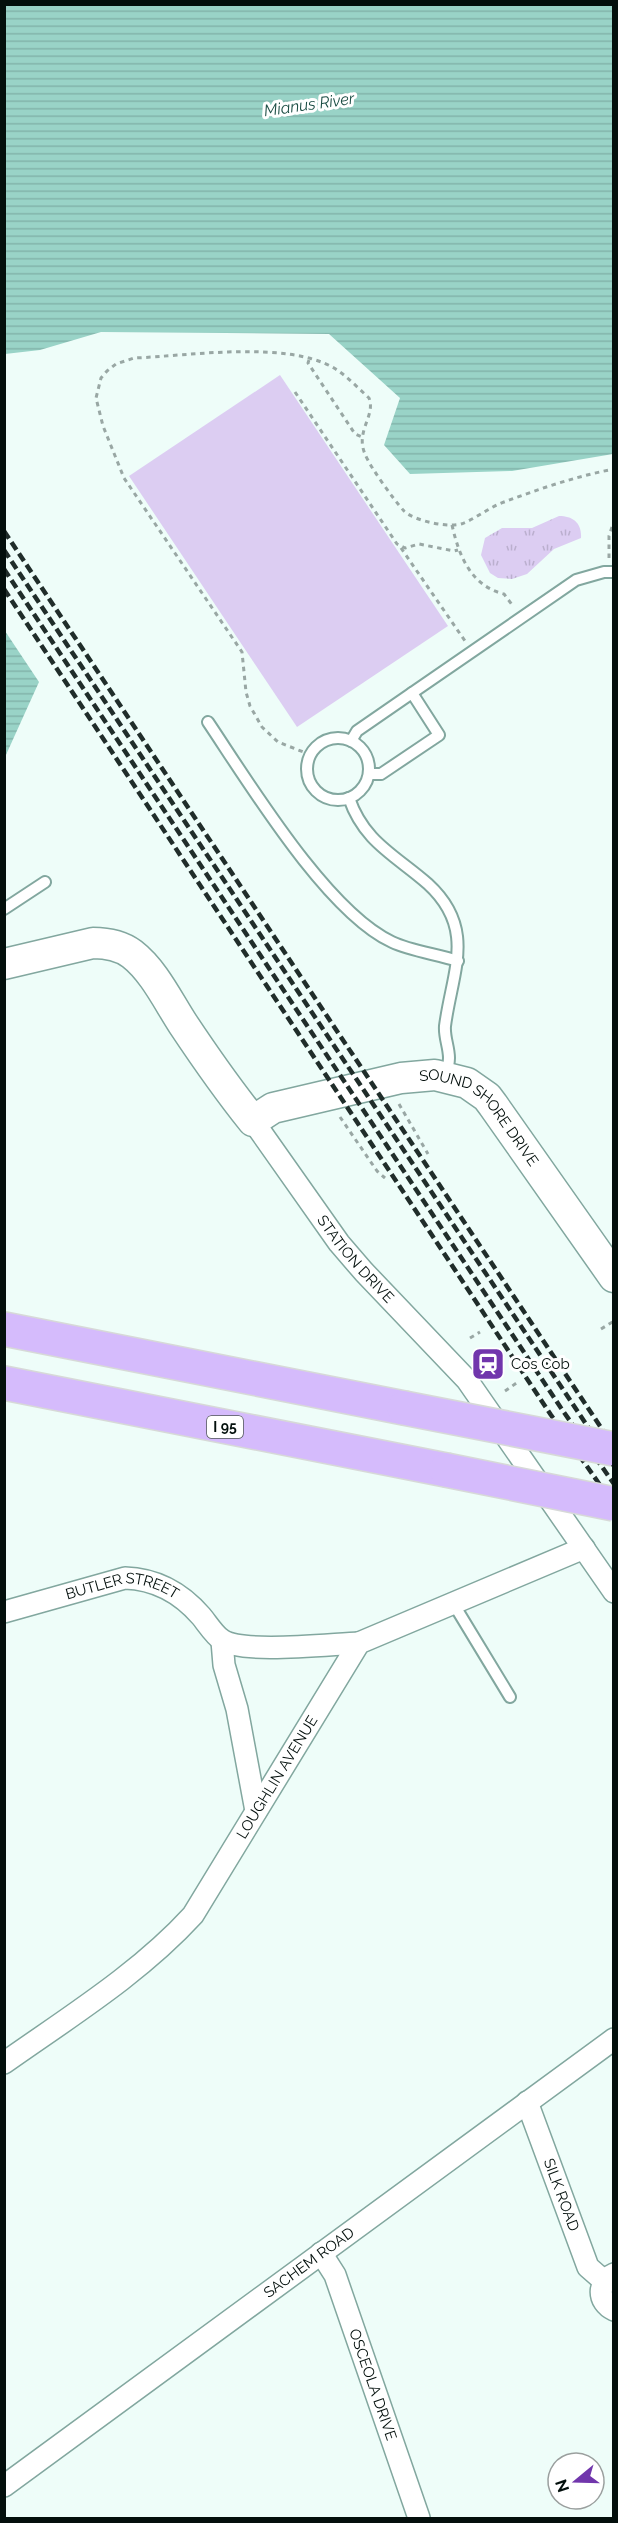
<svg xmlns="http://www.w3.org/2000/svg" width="618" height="2523" font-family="Raleway,sans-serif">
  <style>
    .grass { fill: url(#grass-tufts) }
    .garden { fill: #dccdf2 }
    .water { fill: url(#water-rules) }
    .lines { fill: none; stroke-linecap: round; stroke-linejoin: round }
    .service-casing { stroke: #82a79f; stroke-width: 14 }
    .minor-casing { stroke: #82a79f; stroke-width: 24 }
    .secondary-casing { stroke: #82a79f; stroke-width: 33 }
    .motorway-casing { stroke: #d7d9d8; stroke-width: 36 }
    .path { stroke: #99a7a4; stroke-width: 3; stroke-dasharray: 4.5 4.5; stroke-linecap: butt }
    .service { stroke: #fff; stroke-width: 10 }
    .minor { stroke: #fff; stroke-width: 21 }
    .secondary { stroke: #fff; stroke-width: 30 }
    .motorway { stroke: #d5bbfc; stroke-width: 33 }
    .rail { stroke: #202d2a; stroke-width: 4.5; stroke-dasharray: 9 4.5; stroke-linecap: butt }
    .motorway-bridge-casing { stroke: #d7d9d8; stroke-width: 36; stroke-linecap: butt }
    .motorway-bridge { stroke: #d5bbfc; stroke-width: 33 }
    .labels { text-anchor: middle; stroke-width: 6; stroke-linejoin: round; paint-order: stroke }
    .shield { fill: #fff; stroke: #4f5755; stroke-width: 1.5 }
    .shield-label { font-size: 14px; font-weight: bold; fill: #030f0c }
    .street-label { font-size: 15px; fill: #030f0c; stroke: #fff }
    .poi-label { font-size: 15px; fill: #030f0c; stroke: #fff; text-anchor: start }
    .water-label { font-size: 16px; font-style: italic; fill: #1b4d44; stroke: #fff }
  </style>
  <defs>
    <pattern id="grass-tufts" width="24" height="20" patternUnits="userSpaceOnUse" patternTransform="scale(1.5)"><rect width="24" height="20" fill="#dccdf2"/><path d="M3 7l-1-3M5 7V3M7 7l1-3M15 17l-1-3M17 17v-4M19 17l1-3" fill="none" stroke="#bbafce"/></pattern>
    <pattern id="water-rules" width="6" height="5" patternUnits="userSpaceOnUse" patternTransform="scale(1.5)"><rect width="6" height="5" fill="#99d3c7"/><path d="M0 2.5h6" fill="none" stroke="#82b4aa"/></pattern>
  </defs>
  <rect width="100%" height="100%" fill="#eefdf9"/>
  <path class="grass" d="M559,516c14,0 23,7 22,22l-27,11 -27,25 -15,5 -14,-1 -8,-5 -9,-18 4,-17 17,-10h30z"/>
  <polygon class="garden" points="280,375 448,626 297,727 129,476"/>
  <g class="water">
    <polygon points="4,5 613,5 613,454 512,471 410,474 384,445 400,398 329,334 101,332 40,350 5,354"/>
    <polygon points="5,631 39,682 5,757"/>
  </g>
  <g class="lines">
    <defs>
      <g id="service">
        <polyline points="412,693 576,580 604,572 614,572"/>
        <path d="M208,722c41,61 119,190 184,220 19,9 45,12 66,19"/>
        <circle cx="338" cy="769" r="31"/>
        <polyline points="351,741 357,731 412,693 439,735 381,774 369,774"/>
        <path d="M349,798c15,44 46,57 79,86 49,45 24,88 17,142 -1,11 4,21 4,32 0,6 -2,12 -2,18"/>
        <polyline points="4,909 45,882"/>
        <polyline points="453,1603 510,1697"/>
      </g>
      <g id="minor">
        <path id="s1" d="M253,1121l86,122 25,29 103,108 147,212"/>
        <path id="s2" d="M4,1612l121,-34c30,1 56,15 76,38 6,7 13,19 21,24 21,14 108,4 137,3"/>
        <polyline points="222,1641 224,1665 237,1709 256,1811"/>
        <path id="s3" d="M4,2063c65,-46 135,-89 189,-148l166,-272 225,-95"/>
        <path id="s4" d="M527,2102l61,165 16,14"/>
        <path id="s5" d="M321,2253l14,22 84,243"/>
        <path d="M614,2274c-17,8 -17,28 0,36"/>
        <path id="s6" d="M4,2486l610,-447"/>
      </g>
      <g id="secondary">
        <path id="s7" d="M4,964l89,-21c14,0 27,2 39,11 22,17 36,47 51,70 22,33 45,66 70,97l20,-13 128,-30 34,-3 32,8 20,14 6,8 121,172"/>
      </g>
      <g id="motorway">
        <polyline points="4,1329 404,1408"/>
        <polyline points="4,1383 446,1470"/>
      </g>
    </defs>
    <use href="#service" class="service-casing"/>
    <use href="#minor" class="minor-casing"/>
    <use href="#secondary" class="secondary-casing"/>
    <use href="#motorway" class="motorway-casing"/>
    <g class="path">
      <polyline points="309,360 308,363 355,434 362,437"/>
      <polyline points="295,392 397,544 405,548 419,544 454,551 458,550"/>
      <path d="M452,525c7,31 19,61 52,69l9,12"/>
      <polyline points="401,548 465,641"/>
      <polyline points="609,558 609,536 614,521"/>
      <path d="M311,755l-33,-13 -16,-15 -12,-21 -4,-14 -4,-40 -118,-174 -21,-52 -7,-28 5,-20 6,-7 9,-7 18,-6c54,-2 152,-18 200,10 13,8 24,20 35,30 7,18 -14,33 -4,56 5,13 29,46 39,57 10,10 47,18 60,12 14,-6 26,-16 40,-21 35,-13 73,-26 110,-33"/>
      <polyline points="399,1104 428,1154"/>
      <polyline points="340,1117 377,1171 385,1178"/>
      <polyline points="601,1329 614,1321"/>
      <polyline points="470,1338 480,1332"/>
      <polyline points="505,1391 518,1382"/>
    </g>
    <use href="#service" class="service"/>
    <use href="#minor" class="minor"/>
    <use href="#secondary" class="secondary"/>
    <use href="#motorway" class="motorway"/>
    <g class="rail">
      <polyline points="4,531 614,1447"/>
      <polyline points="4,550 614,1466"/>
      <polyline points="4,569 561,1408 614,1484"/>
      <polyline points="4,589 551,1415 614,1505"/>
    </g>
    <defs>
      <g id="motorway-bridge">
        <polyline points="404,1408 614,1449"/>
        <polyline points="446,1470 614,1504"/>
      </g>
    </defs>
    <use href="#motorway-bridge" class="motorway-bridge-casing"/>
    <use href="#motorway-bridge" class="motorway-bridge"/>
  </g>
  <defs>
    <symbol id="station-square" viewBox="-11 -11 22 22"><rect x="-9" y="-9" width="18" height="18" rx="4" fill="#7136ac" stroke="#fff"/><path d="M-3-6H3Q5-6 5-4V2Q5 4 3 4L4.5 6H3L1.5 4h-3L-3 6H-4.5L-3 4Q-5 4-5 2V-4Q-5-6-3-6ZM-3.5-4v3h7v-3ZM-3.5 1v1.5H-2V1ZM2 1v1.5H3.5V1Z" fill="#fff"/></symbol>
  </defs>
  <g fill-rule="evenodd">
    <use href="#station-square" x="469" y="1345" width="38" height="38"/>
  </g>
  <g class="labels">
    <rect class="shield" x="207" y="1416" width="36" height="22" rx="4.5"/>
    <g class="shield-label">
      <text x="225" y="1432">I 95</text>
    </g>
    <g class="street-label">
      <text dy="5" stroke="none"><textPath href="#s7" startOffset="591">SOUND SHORE DRIVE</textPath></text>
      <text dy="5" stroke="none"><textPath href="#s1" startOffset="172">STATION DRIVE</textPath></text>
      <text dy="5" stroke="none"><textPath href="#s2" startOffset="123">BUTLER STREET</textPath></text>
      <text dy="5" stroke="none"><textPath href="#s3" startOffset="402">LOUGHLIN AVENUE</textPath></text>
      <text dy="5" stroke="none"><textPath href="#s4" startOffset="99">SILK ROAD</textPath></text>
      <text dy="5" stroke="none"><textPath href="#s6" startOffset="378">SACHEM ROAD</textPath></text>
      <text dy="5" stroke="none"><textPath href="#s5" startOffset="142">OSCEOLA DRIVE</textPath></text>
    </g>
    <g class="poi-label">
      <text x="511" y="1369">Cos Cob</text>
    </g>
    <g class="water-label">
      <text transform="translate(309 104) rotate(-8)" y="6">Mianus River</text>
    </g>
  </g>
  <rect width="618" height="2523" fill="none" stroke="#030f0c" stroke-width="12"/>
  <g transform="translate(576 2481) rotate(251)"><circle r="28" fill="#ffffff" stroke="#9a9f9e" stroke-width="1.5"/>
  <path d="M0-4.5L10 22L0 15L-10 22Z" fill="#7136ac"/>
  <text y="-9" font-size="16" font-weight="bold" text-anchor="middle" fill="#030f0c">N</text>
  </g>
</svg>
